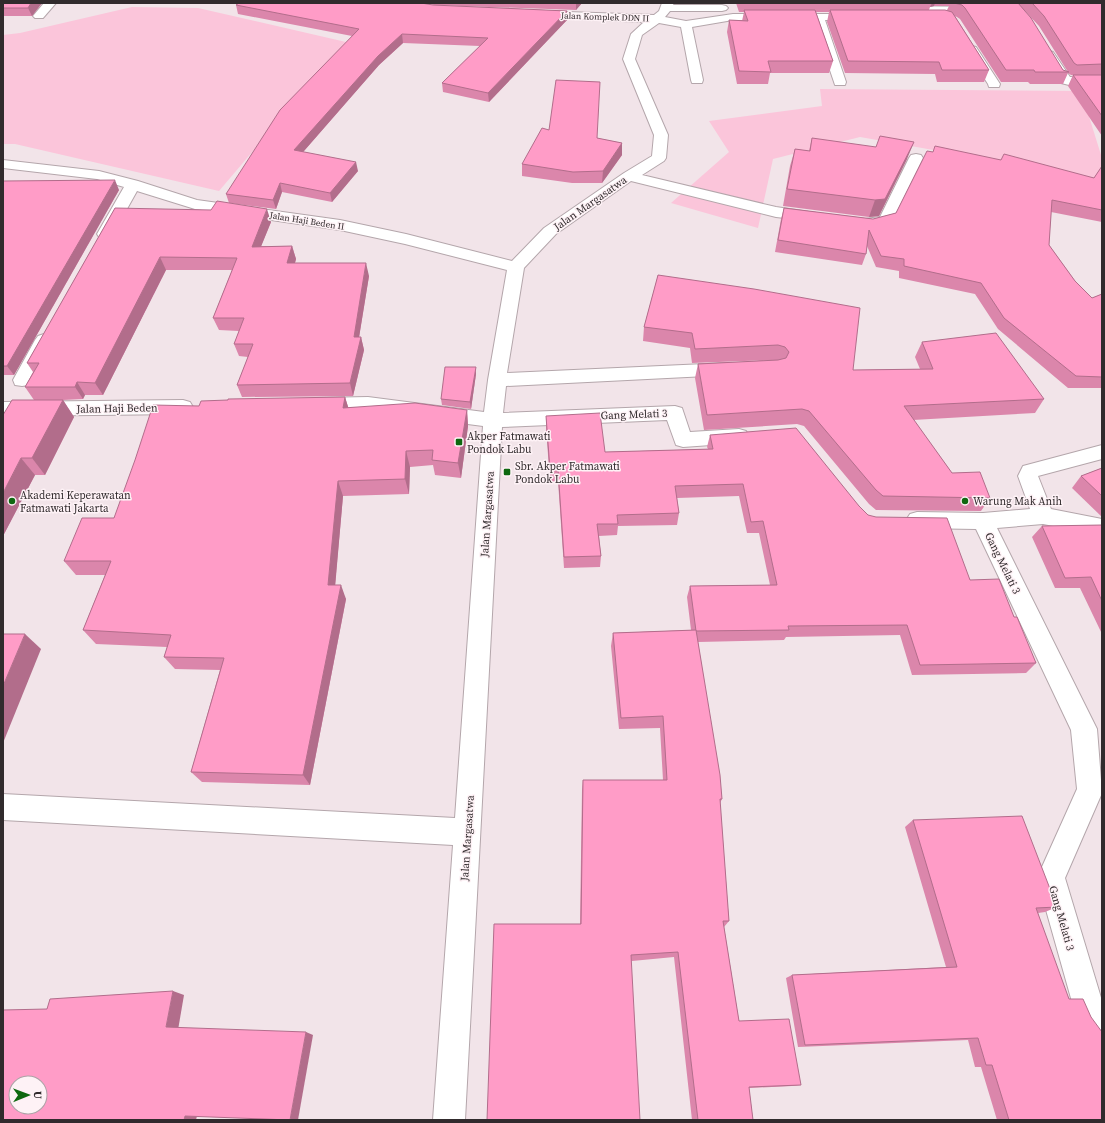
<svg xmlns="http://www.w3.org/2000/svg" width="1105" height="1123" font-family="'Source Serif 4',serif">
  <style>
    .green { fill: #fbc5da }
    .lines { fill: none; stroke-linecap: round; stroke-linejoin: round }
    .minor-casing { stroke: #b4a6ab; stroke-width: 2 }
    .minor { fill: #fff; fill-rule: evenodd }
    .wall { fill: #db86ab; fill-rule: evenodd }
    .shaded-wall { fill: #b26d8b }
    .building { fill: #ff9cc7; stroke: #b26d8b; fill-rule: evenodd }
    .poi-dot { fill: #0e6810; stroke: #fef2f6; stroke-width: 1.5 }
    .labels { text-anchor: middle; stroke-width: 3; stroke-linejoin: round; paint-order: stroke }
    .far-street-label { font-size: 9px; fill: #312b2d; stroke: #fef2f6 }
    .street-label { font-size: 11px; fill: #312b2d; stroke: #fef2f6 }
    .poi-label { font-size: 11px; fill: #312b2d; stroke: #fef2f6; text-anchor: start }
  </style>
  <rect width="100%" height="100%" fill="#f2e4e9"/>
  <g class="green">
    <polygon points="132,7 198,8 346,42 219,191 15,144 3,144 3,35 20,33"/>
    <polygon points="820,89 1081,91 1102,158 1102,180 860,137 773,159 758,228 671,203 729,152 709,121 822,106"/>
  </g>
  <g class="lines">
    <defs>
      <g id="minor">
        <polygon points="44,3 56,3 43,18 35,18 33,16"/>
        <polygon points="662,3 674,3 673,5 722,5 726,6 728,8 726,10 722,11 670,11 665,17 686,21 733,14 858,14 862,15 864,17 862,19 858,20 825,20 846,82 845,85 835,85 834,82 813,20 733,20 692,27 703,80 702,83 692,83 691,80 681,27 659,23 642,35 635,59 668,135 666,158 664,161 642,175 776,207 816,213 819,216 816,219 811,221 776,217 631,181 556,234 524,268 507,373 727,363 733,365 736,369 733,373 727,375 506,386 503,413 675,406 682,408 690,432 739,429 746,431 749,436 746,441 739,443 683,447 676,445 667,420 502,427 465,1120 433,1120 453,845 3,820 3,794 455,818 483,426 368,411 317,412 310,410 307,405 310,400 317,398 368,397 484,412 488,380 507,270 405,244 340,230 195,209 137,191 113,234 111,237 105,239 99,237 97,234 124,187 97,179 3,168 3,160 99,171 138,181 197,200 340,220 406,234 512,261 544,228 624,173 652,156 654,135 623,59 631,34 644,22 538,17 534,16 532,14 534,12 538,11 654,15 659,11"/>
        <polygon points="900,6 978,7 982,8 984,10 982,12 978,13 896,11 894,9 896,7"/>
        <polygon points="972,46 976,47 978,50 1000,84 999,87 989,87 988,84 966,50 968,47"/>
        <polygon points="1049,51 1053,52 1070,77 1102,76 1102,84 1069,85 1061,83 1043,55 1045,52"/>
        <polygon points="916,154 921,155 923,158 891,223 879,228 858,226 855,223 858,220 880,217 909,158 911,155"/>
        <polygon points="44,334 50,336 53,340 31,380 29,385 22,386 15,385 13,380 35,340 38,336"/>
        <polygon points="183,400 190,402 193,407 190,412 183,414 3,416 3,402"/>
        <path d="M1102,445v14l-64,17 13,33 51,10v16l-59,-11 -46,4 100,201 5,64 -37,85 37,123v40c-15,-6 -22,-17 -28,-32l-37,-131 40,-89 -6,-59 -95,-201 -59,-1 -7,-2 -4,-6 4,-6 7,-2 66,1 47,-4 -12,-33 5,-10z"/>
      </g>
    </defs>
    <use href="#minor" class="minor-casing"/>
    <use href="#minor" class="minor"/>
  </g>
  <g class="wall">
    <polygon points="3,3 42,3 32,16 3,16"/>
    <polygon points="426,3 582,3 576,10 434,5"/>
    <path d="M736,3h366v133l-34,-50 5,-11h-2l-3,-2 -5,11h-33l-2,-2h-27l-41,-63 -3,-2 -2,-1 34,54 -5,12h-47l-2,-8 -90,-1 -18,-51 2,-10h-13l17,49 -4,12h-59l-2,11h-31l-10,-52 2,-12 13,1 2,-9h-5zM934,6h15l-2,4h-18l1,-3zM1022,8l17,18 29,46 -5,-2z"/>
    <polygon points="236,5 433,5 567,11 567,20 489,102 443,92 442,83 480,46 403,43 379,65 303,152 358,171 332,202 282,192 276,209 229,203 226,194 352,36 238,14"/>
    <polygon points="597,138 622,143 622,155 602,183 572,183 522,176 522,164"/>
    <polygon points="812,138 907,159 879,216 869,217 783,206 790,166 795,149 809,151"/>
    <polygon points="933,152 1001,160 1094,178 1102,166 1102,222 1051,212 1049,245 1075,281 1092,298 1102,294 1102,388 1068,388 998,329 975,294 899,278 899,271 876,267 867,246 866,254 862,265 775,252 781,219 784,208 873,219 896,213"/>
    <polygon points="3,181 119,190 14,375 3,375"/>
    <polygon points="115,208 271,222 261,246 292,246 296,259 295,263 369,276 359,337 361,337 364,350 353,396 242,397 237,385 248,357 239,356 234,344 239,331 219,330 213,318 232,270 166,270 103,395 85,395 83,399 63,400 74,417 45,475 35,475 3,536 34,400 25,387 33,372 27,363"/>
    <polygon points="658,275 853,370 920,369 915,357 922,342 1044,399 1035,413 913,420 952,473 990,498 981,511 876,510 869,504 804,426 797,424 704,430 695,378 698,364 776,360 774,360 692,363 690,348 643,341 644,327"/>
    <polygon points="476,374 471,409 442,405 441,399"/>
    <polygon points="345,397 348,407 467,410 468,426 461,478 435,475 433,465 410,467 409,494 343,496 335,585 346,599 310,785 202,782 191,772 220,670 175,669 164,657 167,647 96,644 83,630 105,575 76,575 64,561 114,518 199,406 228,400"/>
    <polygon points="546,416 605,452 708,449 707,447 710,435 859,506 868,515 970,580 1014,617 1036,663 1026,673 912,675 900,635 786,637 784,640 698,642 722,799 720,803 729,921 724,927 739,1021 801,1085 792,1086 749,1088 753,1120 692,1120 674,957 632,961 580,924 582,790 583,780 663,780 660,728 619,729 611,646 613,633 691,630 687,597 690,586 770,585 759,533 747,533 739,496 677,498 679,513 677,525 618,526 617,535 599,536 601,556 600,567 564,568 558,481 550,482 546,428"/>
    <polygon points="1102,468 1102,517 1072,488 1081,476"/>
    <polygon points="1102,525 1102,634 1080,588 1055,588 1032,537 1042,526"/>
    <polygon points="913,820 1057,907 1045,912 1038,913 1102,1120 997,1120 981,1067 975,1067 968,1040 798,1047 786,978 792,975 946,967 905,827"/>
  </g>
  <g class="shaded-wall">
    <polygon points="31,3 42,3 32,16 28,8"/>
    <polygon points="576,3 582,3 576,10"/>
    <polygon points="932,3 935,3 934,6 930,7"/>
    <polygon points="567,11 567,20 489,102 488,93"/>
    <polygon points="402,34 403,43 379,65 297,159 294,150 378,56"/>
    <polygon points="914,142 907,159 879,216 869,217 875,200"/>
    <polygon points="622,143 622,155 602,183 603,171"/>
    <polygon points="356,162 358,171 332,202 330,193"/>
    <polygon points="115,180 119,190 14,375 7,366"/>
    <polygon points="280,183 282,192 276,209 273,200"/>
    <polygon points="267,209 271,222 256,259 252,247"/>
    <polygon points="292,246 296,259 291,276 287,263"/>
    <polygon points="160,257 166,270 103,395 95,383"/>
    <polygon points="366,263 369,276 357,350 354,337"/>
    <polygon points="361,337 364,350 353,396 350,383"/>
    <polygon points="476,367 476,374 471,409 470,402"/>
    <polygon points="77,382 85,395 83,399 75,387"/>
    <polygon points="345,397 350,413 343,408"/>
    <polygon points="63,400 74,417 45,475 32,458"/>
    <polygon points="467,410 468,426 461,478 458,463"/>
    <polygon points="406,451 410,467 409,494 405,479"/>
    <polygon points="21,458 35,475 3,536 3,493"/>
    <polygon points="338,481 343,496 334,599 328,585"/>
    <polygon points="341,585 346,599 310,785 303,775"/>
    <polygon points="25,634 41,649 3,743 3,686"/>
    <polygon points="173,991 184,995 178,1030 166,1027"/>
    <polygon points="306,1032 313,1035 298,1120 290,1120"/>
    <polygon points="185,1116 197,1116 196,1120 184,1120"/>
  </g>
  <g class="building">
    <polygon points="3,3 31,3 28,8 3,8"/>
    <polygon points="239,3 421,3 433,5 567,11 488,93 442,83 488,38 402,34 378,56 294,150 356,162 330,193 280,183 273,200 226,194 280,110 359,29 236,5"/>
    <polygon points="954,3 1018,3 1031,18 1063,70 1069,72 1035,72 1034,70 1006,70 965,8 962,5"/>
    <polygon points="1032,3 1102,3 1102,64 1077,65 1074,63 1044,16"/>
    <polygon points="744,10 815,10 833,61 768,61 771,72 739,71 729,20 748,21"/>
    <polygon points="830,10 945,10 952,12 989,70 942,70 939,62 848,61"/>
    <polygon points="1073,75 1102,75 1102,116"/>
    <polygon points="556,80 600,82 597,138 622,143 603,171 573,172 522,164 542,128 549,130"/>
    <polygon points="880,136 914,142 885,199 875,200 787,189 795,149 810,151 812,138 876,147"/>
    <polygon points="935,146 1001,160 1004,154 1094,178 1102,166 1102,210 1052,200 1049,245 1075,281 1092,298 1102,294 1102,377 1076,376 1004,318 981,283 904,266 904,259 881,256 869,230 866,254 778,240 784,208 873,219 896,213 927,151 933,152"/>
    <polygon points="115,180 7,366 3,366 3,181"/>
    <polygon points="217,201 267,209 252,247 292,246 287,263 366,263 354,337 361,337 350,383 237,385 253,344 234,344 244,318 213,318 237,258 160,257 95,383 77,382 75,387 25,387 39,363 27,363 115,208 211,210"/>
    <polygon points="658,275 754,289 860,308 853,370 933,369 922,342 996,333 1044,399 904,406 952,473 980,472 990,498 883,496 876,490 809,411 802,409 707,415 698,364 778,360 786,358 789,352 785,347 778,345 695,349 692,333 644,327"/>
    <polygon points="445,367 476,367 470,402 441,399"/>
    <polygon points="345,397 343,408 415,403 467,410 458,463 432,460 433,450 406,451 405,479 338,481 328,585 341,585 303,775 191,772 224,658 164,657 171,635 83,630 111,561 64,561 82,518 114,518 135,460 153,405 199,406 201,401 228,400 228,399"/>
    <polygon points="12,400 63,400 32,458 21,458 3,493 3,415"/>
    <polygon points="600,413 605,452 713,449 710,435 796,428 859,506 868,515 876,517 947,518 970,580 999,579 1014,617 1017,617 1036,663 920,665 907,625 788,626 789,630 696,631 690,586 777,585 763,521 751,522 743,484 675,486 679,513 617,515 618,524 597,524 601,556 564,557 558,469 550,470 546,416"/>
    <polygon points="1102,468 1102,496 1081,476"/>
    <polygon points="1102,525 1102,601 1091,577 1065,578 1042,526"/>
    <polygon points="696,630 720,775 722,799 720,799 729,921 723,921 739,1021 789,1019 801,1085 749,1087 753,1120 698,1120 678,952 631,955 640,1120 487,1120 494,924 581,924 583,780 667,780 663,716 621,718 613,633"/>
    <polygon points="3,634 25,634 3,686"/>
    <polygon points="1022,816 1057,907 1036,908 1069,999 1083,999 1091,1017 1102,1032 1102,1120 1009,1120 992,1065 986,1065 978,1038 805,1045 792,975 957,967 913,820"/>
    <path d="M173,991l-7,36 140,5 -16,88 -105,-4 -1,4h-181v-110l44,-1 3,-10zM16,1083h24v24h-24z"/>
  </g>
  <g class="poi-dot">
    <rect x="455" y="438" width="8" height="8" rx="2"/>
    <rect x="503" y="468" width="8" height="8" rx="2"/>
    <circle cx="12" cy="501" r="4"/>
    <circle cx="965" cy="501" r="4"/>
  </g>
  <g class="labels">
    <g class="far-street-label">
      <text transform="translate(605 17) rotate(2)" y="3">Jalan Komplek DDN II</text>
      <text transform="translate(307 221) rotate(9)" y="3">Jalan Haji Beden II</text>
    </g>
    <g class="street-label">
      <text transform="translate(590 203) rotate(-35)" y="4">Jalan Margasatwa</text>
      <text transform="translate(117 408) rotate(-1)" y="4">Jalan Haji Beden</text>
      <text transform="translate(634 414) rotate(-2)" y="4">Gang Melati 3</text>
      <text transform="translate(487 514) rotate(-86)" y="4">Jalan Margasatwa</text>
      <text transform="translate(1003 563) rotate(64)" y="4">Gang Melati 3</text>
      <text transform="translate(467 838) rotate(-86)" y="4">Jalan Margasatwa</text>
      <text transform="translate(1062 918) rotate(74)" y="4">Gang Melati 3</text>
    </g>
    <g class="poi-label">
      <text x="467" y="440">Akper Fatmawati<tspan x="467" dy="13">Pondok Labu</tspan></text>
      <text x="515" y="470">Sbr. Akper Fatmawati<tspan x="515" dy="13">Pondok Labu</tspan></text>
      <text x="20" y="499">Akademi Keperawatan<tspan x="20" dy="13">Fatmawati Jakarta</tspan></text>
      <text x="973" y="505">Warung Mak Anih</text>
    </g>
  </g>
  <rect width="1105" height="1123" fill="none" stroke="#312b2d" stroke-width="8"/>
  <g transform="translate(28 1095) rotate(89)"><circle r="19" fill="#fef2f6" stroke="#aca2a6"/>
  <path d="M0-3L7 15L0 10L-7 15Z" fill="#0e6810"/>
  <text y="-6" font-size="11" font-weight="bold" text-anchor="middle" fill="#312b2d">U</text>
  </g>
</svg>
